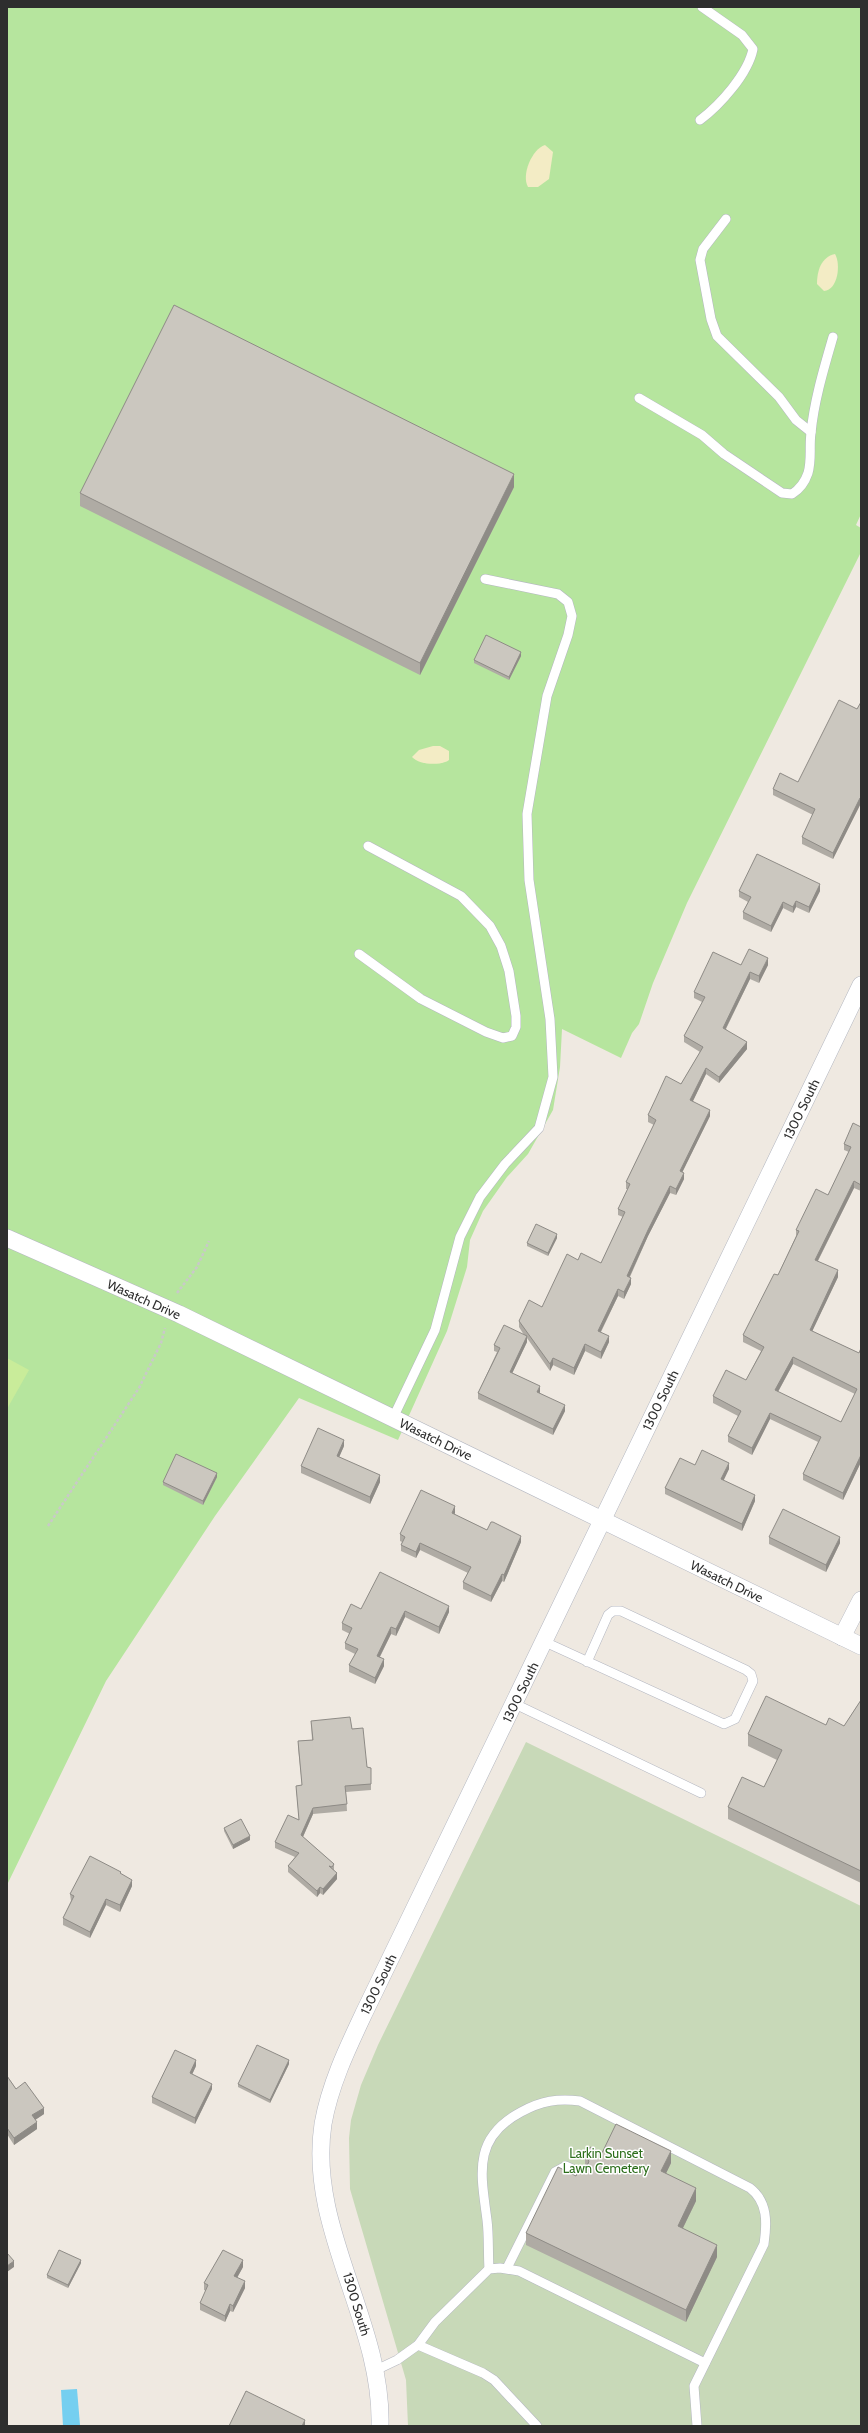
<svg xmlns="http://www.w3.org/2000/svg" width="868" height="2433" font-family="Cabin,sans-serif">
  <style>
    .green { fill: #b6e59e }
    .sand { fill: #f3ecc5 }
    .cemetery { fill: #c8d9b8 }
    .pitch { fill: #c9ec9a }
    .water { fill: #75cff0 }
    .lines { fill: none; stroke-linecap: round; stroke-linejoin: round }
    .service-casing { stroke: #b4b7c1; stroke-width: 10 }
    .minor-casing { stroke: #b4b7c1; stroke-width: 18 }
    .path { stroke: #c9c9c9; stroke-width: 2.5; stroke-dasharray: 3 2; stroke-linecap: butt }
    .service { stroke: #fff; stroke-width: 9 }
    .minor { stroke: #fff; stroke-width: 17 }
    .wall { fill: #afaba4; fill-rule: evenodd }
    .shaded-wall { fill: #8e8b86 }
    .building { fill: #cbc7bf; stroke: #8e8b86; fill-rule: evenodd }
    .labels { text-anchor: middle; stroke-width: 3; stroke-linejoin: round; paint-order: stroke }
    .street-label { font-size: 13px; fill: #2e2e2e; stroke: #fff }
    .park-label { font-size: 13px; fill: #2c6e1b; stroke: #fff }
  </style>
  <rect width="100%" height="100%" fill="#efe9e1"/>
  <polygon class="green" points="7,7 861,7 861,514 856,525 861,528 861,552 687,903 653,983 639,1024 632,1033 621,1058 562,1029 560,1067 553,1110 528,1154 507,1177 483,1211 470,1240 467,1267 447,1331 398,1440 299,1398 215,1516 106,1681 7,1885"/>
  <g class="sand">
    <path d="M545,145l8,7 -4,27 -11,8h-10c-7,-12 4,-38 17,-42z"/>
    <path d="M835,254c6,10 3,36 -11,37l-7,-7c0,-13 4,-27 18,-30z"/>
    <path d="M433,746h7l9,5v9c-8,6 -30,5 -37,-3l7,-7z"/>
  </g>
  <polygon class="cemetery" points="526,1742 861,1906 861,2426 408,2426 406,2380 350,2189 349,2138 351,2120 361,2085 378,2045"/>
  <polygon class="pitch" points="7,1358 29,1370 7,1409"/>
  <polygon class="water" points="77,2389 80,2425 63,2426 61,2390"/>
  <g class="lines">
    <defs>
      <g id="service">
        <path d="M700,120c20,-15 48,-46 53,-71l-11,-14 -40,-28"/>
        <polyline points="726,219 703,249 700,260 711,319 717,336 779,397 796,420 811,432"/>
        <path d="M639,398l63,37 22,19 58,39 10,1c8,-5 13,-12 16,-21 4,-14 1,-26 3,-40 3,-32 13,-65 22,-96"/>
        <polyline points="359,954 421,999 486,1032 503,1038 512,1036 516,1027 516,1016 509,971 501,946 490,926 461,896 368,846"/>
        <polyline points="393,1418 435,1330 460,1237 480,1197 505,1164 539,1128 553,1077 550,1019 529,880 527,814 547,696 568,635 572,616 568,602 558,594 485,579"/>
        <polyline points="545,1642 724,1724 735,1719 753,1681 751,1674 746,1670 621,1611 613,1611 608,1615 587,1662"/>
        <polyline points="515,1704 701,1793"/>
        <polyline points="507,2268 555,2172 566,2166 583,2174"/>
        <path d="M489,2269c-1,-16 0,-33 -2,-49 -6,-46 -15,-82 34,-108 20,-11 37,-14 59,-11l170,87c18,14 17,35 14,56l-70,142 3,40"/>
        <polyline points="418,2345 483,2373 494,2380 537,2426"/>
        <polyline points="376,2370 397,2360 418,2345 435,2322 489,2269 500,2268 519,2271 705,2363"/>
      </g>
      <g id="minor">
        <polyline points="7,1238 179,1314 861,1646"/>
        <polyline points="842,1637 861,1600"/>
        <path d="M380,2426c3,-104 -73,-197 -57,-302 7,-40 25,-77 42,-113l496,-1026"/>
      </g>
    </defs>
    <use href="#service" class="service-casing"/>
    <use href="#minor" class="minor-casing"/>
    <g class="path">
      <polyline points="177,1293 197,1267 209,1241"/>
      <polyline points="48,1526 139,1388 161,1343 165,1328"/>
    </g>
    <use href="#service" class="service"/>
    <use href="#minor" class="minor"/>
  </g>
  <g class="wall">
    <polygon points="514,487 420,675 80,506 80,493"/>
    <polygon points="521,656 509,680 474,663 474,660"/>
    <polygon points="861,702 861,805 860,805 833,859 802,844 802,837 813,815 773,795 773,789 798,782 857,709"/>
    <polygon points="739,891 820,891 809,913 796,907 793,913 783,908 771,932 743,919 743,912 748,902 739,897"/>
    <polygon points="741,965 768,965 759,983 750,979 726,1029 747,1049 719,1083 706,1074 693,1101 710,1116 682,1172 684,1179 676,1195 670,1193 648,1236 630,1277 631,1284 624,1299 618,1296 601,1332 609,1342 601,1359 585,1351 574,1375 553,1365 550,1371 527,1338 527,1342 512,1373 540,1392 540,1393 565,1411 553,1435 478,1399 478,1393 497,1352 494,1351 494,1345 524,1335 519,1327 519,1321 542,1307 578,1260 601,1263 623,1217 618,1215 618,1209 628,1189 626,1189 626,1182 654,1125 648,1122 648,1115 681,1084 700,1052 684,1042 684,1036 702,1002 694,998 694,992"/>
    <path d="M861,1127v64l-7,-3 -36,73 20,16 -26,54 47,22 2,109 -18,38 -40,-20v-6l15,-32 -48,-23 -18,36 -24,-13v-6l10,-20 -25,-13v-7l33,-16 15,-29 -18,-9v-7l35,-60 18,-39v-6l32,-35 21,-43 -5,-2v-6zM793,1364l62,30 -14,28 -63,-30z"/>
    <polygon points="557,1238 548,1256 527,1246 527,1243"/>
    <polygon points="344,1446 339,1457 380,1482 370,1504 301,1473 301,1466"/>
    <polygon points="695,1465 729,1469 723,1480 755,1501 742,1531 665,1494 665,1488"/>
    <polygon points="217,1477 203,1505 163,1485 163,1482"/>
    <polygon points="455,1513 454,1514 487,1530 521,1542 504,1582 502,1581 491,1602 463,1589 463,1582 468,1573 420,1550 416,1558 401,1551 401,1545 402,1542 400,1541 400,1534"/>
    <polygon points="769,1537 840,1543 826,1572 769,1544"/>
    <polygon points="361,1609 449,1612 439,1634 405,1617 396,1636 391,1634 380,1657 384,1666 375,1684 349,1672 349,1665 355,1654 345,1649 345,1643 350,1634 342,1630 342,1623"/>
    <polygon points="861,1700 861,1883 728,1819 728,1807 764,1787 777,1760 748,1746 748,1734 826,1725 844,1726"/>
    <polygon points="311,1721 352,1729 367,1767 371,1768 371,1790 346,1792 347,1811 313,1814 303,1837 334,1864 334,1870 337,1879 323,1895 320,1893 317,1897 288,1872 288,1866 295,1857 275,1848 275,1842 299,1820 296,1786 302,1785 298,1747 298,1741 312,1740"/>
    <polygon points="224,1828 250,1840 233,1849 224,1831"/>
    <polygon points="121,1874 132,1886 120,1912 106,1905 90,1938 63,1925 63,1918 71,1901 70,1894"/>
    <polygon points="289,2064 270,2103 238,2087 238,2084"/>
    <polygon points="196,2066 192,2074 212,2089 195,2124 152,2103 152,2097"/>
    <polygon points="7,2076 16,2089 44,2114 35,2120 37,2129 14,2145 7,2134"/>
    <polygon points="602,2153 671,2163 666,2173 696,2201 683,2228 717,2257 686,2322 526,2245 526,2233 585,2165 585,2156"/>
    <polygon points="81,2263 68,2288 47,2278 47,2275"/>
    <polygon points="243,2267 237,2278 245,2288 233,2312 230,2311 225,2322 200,2310 200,2303 206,2291 204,2290 204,2283"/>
  </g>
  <g class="shaded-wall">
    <polygon points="514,474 514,487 420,675 420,663"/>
    <polygon points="521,652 521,656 509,680 509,677"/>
    <polygon points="860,798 860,805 833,859 833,853"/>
    <polygon points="820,884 820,891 809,913 809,907"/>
    <polygon points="796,901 796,907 793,913 793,907"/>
    <polygon points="783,902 783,908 771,932 771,926"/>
    <polygon points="768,958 768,965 759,983 759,976"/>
    <polygon points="750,972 750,979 723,1034 723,1028"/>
    <polygon points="747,1042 747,1049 719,1083 719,1077"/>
    <polygon points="706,1068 706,1074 690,1107 690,1100"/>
    <polygon points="710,1110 710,1116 680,1177 680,1171"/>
    <polygon points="684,1173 684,1179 676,1195 676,1189"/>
    <polygon points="854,1181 854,1188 815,1266 815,1260"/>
    <polygon points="670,1186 670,1193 648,1236 627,1282 627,1276 648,1230"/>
    <polygon points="557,1234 557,1238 548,1256 548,1253"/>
    <polygon points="838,1270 838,1277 810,1336 810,1330"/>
    <polygon points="631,1278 631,1284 624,1299 624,1292"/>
    <polygon points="618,1289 618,1296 598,1337 598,1331"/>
    <polygon points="527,1336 527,1342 510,1378 510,1372"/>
    <polygon points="609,1336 609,1342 601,1359 601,1352"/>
    <polygon points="585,1344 585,1351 574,1375 574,1368"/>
    <polygon points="793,1357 793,1364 775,1397 775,1390"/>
    <polygon points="553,1358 553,1365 550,1371 550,1364"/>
    <polygon points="540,1386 540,1392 537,1398 537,1392"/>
    <polygon points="565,1405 565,1411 553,1435 553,1429"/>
    <polygon points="770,1413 770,1419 752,1455 752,1448"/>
    <polygon points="344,1440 344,1446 337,1462 337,1456"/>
    <polygon points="861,1455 861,1462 843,1500 843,1493"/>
    <polygon points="729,1463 729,1469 721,1486 721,1479"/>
    <polygon points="217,1473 217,1477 203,1505 203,1501"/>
    <polygon points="380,1475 380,1482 370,1504 370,1497"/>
    <polygon points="755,1495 755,1501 742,1531 742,1524"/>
    <polygon points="455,1506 455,1513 452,1520 452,1513"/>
    <polygon points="521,1536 521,1542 504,1582 504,1575"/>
    <polygon points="840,1537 840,1543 826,1572 826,1565"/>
    <polygon points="420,1543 420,1550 416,1558 416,1552"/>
    <polygon points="502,1574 502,1581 491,1602 491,1596"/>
    <polygon points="449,1606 449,1612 439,1634 439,1627"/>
    <polygon points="405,1611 405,1617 396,1636 396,1629"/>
    <polygon points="391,1627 391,1634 377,1662 377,1656"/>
    <polygon points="384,1659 384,1666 375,1684 375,1678"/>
    <polygon points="313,1808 313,1814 301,1841 301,1835"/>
    <polygon points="250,1836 250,1840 233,1849 233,1845"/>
    <polygon points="337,1873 337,1879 323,1895 323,1889"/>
    <polygon points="132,1880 132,1886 120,1912 120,1905"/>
    <polygon points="320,1887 320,1893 317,1897 317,1891"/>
    <polygon points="106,1899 106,1905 90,1938 90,1932"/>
    <polygon points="196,2060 196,2066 190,2079 190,2073"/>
    <polygon points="289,2060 289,2064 270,2103 270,2100"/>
    <polygon points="212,2084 212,2089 195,2124 195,2118"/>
    <polygon points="44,2108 44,2114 32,2122 32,2115"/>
    <polygon points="37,2122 37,2129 14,2145 14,2138"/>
    <polygon points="671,2151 671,2163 661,2184 661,2171"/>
    <polygon points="696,2188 696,2201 678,2238 678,2226"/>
    <polygon points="717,2245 717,2257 686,2322 686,2310"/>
    <polygon points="81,2260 81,2263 68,2288 68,2285"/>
    <polygon points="243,2260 243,2267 234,2283 234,2276"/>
    <polygon points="14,2261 14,2267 7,2272 7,2266"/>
    <polygon points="245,2281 245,2288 233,2312 233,2306"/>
    <polygon points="230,2304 230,2311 225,2322 225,2316"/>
    <polygon points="305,2420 305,2426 302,2426"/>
  </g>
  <g class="building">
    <polygon points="174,305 514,474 420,663 80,493"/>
    <polygon points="486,635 521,652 509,677 474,660"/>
    <polygon points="839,700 857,709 861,702 861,799 860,798 833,853 802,837 815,809 773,789 780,773 798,782"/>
    <polygon points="757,854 820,884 809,907 796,901 793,907 783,902 771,926 743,912 751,897 739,891"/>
    <polygon points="749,949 768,958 759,976 750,972 723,1028 747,1042 719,1077 706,1068 690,1100 710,1110 680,1171 684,1173 676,1189 670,1186 648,1230 627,1276 631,1278 624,1292 618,1289 598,1331 609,1336 601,1352 585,1344 574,1368 553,1358 550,1364 519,1321 529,1300 542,1307 567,1254 578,1260 581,1253 601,1263 625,1212 618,1209 630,1184 626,1182 656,1120 648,1115 656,1098 666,1076 681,1084 703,1047 684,1036 705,997 694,992 713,952 741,965"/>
    <path d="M853,1123l8,4v58l-7,-4 -39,79 23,10 -28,60 49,23 2,-5v107l-18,38 -40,-19 18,-37 -51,-24 -18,35 -24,-12 13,-25 -28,-15 13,-26 20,10 18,-33 -21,-12 31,-61 4,1 21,-44 -3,-1 20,-41 12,6 23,-48 -7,-3zM793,1357l64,32 -16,33 -66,-32z"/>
    <polygon points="536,1224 557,1234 548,1253 527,1243"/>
    <polygon points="504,1325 527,1336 510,1372 540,1386 537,1392 565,1405 553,1429 478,1393 500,1348 494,1345"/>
    <polygon points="318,1428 344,1440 337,1456 380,1475 370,1497 301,1466"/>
    <polygon points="702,1450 729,1463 721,1479 755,1495 742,1524 665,1488 680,1458 695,1465"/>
    <polygon points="176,1454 217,1473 203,1501 163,1482"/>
    <polygon points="421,1490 455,1506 452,1513 487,1530 491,1522 493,1522 521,1536 504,1575 502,1574 491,1596 463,1582 471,1567 420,1543 416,1552 401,1545 405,1537 400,1534"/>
    <polygon points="783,1509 840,1537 826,1565 769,1537"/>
    <polygon points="380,1572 449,1606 439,1627 405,1611 396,1629 391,1627 377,1656 384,1659 375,1678 349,1665 358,1649 345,1643 352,1628 342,1623 351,1604 361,1609"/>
    <polygon points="766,1696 826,1725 829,1718 844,1726 861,1700 861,1871 728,1807 742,1777 764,1787 782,1750 748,1734"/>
    <polygon points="350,1717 352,1729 363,1728 367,1767 371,1768 371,1784 345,1786 347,1804 313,1808 301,1835 334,1864 332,1867 329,1866 337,1873 323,1889 320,1887 317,1891 288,1866 299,1853 275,1842 288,1815 299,1820 296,1786 302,1785 298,1741 313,1740 311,1721"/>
    <polygon points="241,1819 250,1836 233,1845 224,1828"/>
    <polygon points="90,1856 121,1872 120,1873 132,1880 120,1905 106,1899 90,1932 63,1918 74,1896 70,1894"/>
    <polygon points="257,2045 289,2060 270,2100 238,2084"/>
    <polygon points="175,2050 196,2060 190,2073 212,2084 195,2118 152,2097"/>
    <polygon points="7,2076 16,2089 25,2082 44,2108 32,2115 37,2122 14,2138 7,2128"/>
    <polygon points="616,2124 671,2151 661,2171 696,2188 678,2226 717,2245 686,2310 526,2233 558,2167 576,2176 580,2167 588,2164 589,2161 585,2156 590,2147 602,2153"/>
    <polygon points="59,2250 81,2260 68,2285 47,2275"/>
    <polygon points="223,2250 243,2260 234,2276 245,2281 233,2306 230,2304 225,2316 200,2303 208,2285 204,2283"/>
    <polygon points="7,2253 14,2261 7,2266"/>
    <polygon points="246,2391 305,2420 302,2426 229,2426"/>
  </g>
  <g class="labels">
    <g class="street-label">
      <text transform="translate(801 1109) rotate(-64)" y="5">1300 South</text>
      <text transform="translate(144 1299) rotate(24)" y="5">Wasatch Drive</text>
      <text transform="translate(660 1400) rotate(-64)" y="5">1300 South</text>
      <text transform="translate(436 1439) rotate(26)" y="5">Wasatch Drive</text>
      <text transform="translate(727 1581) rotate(26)" y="5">Wasatch Drive</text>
      <text transform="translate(520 1692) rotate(-64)" y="5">1300 South</text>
      <text transform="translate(378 1984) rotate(-64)" y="5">1300 South</text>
      <text transform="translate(357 2304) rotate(73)" y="5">1300 South</text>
    </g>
    <g class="park-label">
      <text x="606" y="2158">Larkin Sunset<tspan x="606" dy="15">Lawn Cemetery</tspan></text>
    </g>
  </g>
  <rect width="868" height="2433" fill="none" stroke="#2e2e2e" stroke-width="16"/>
</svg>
